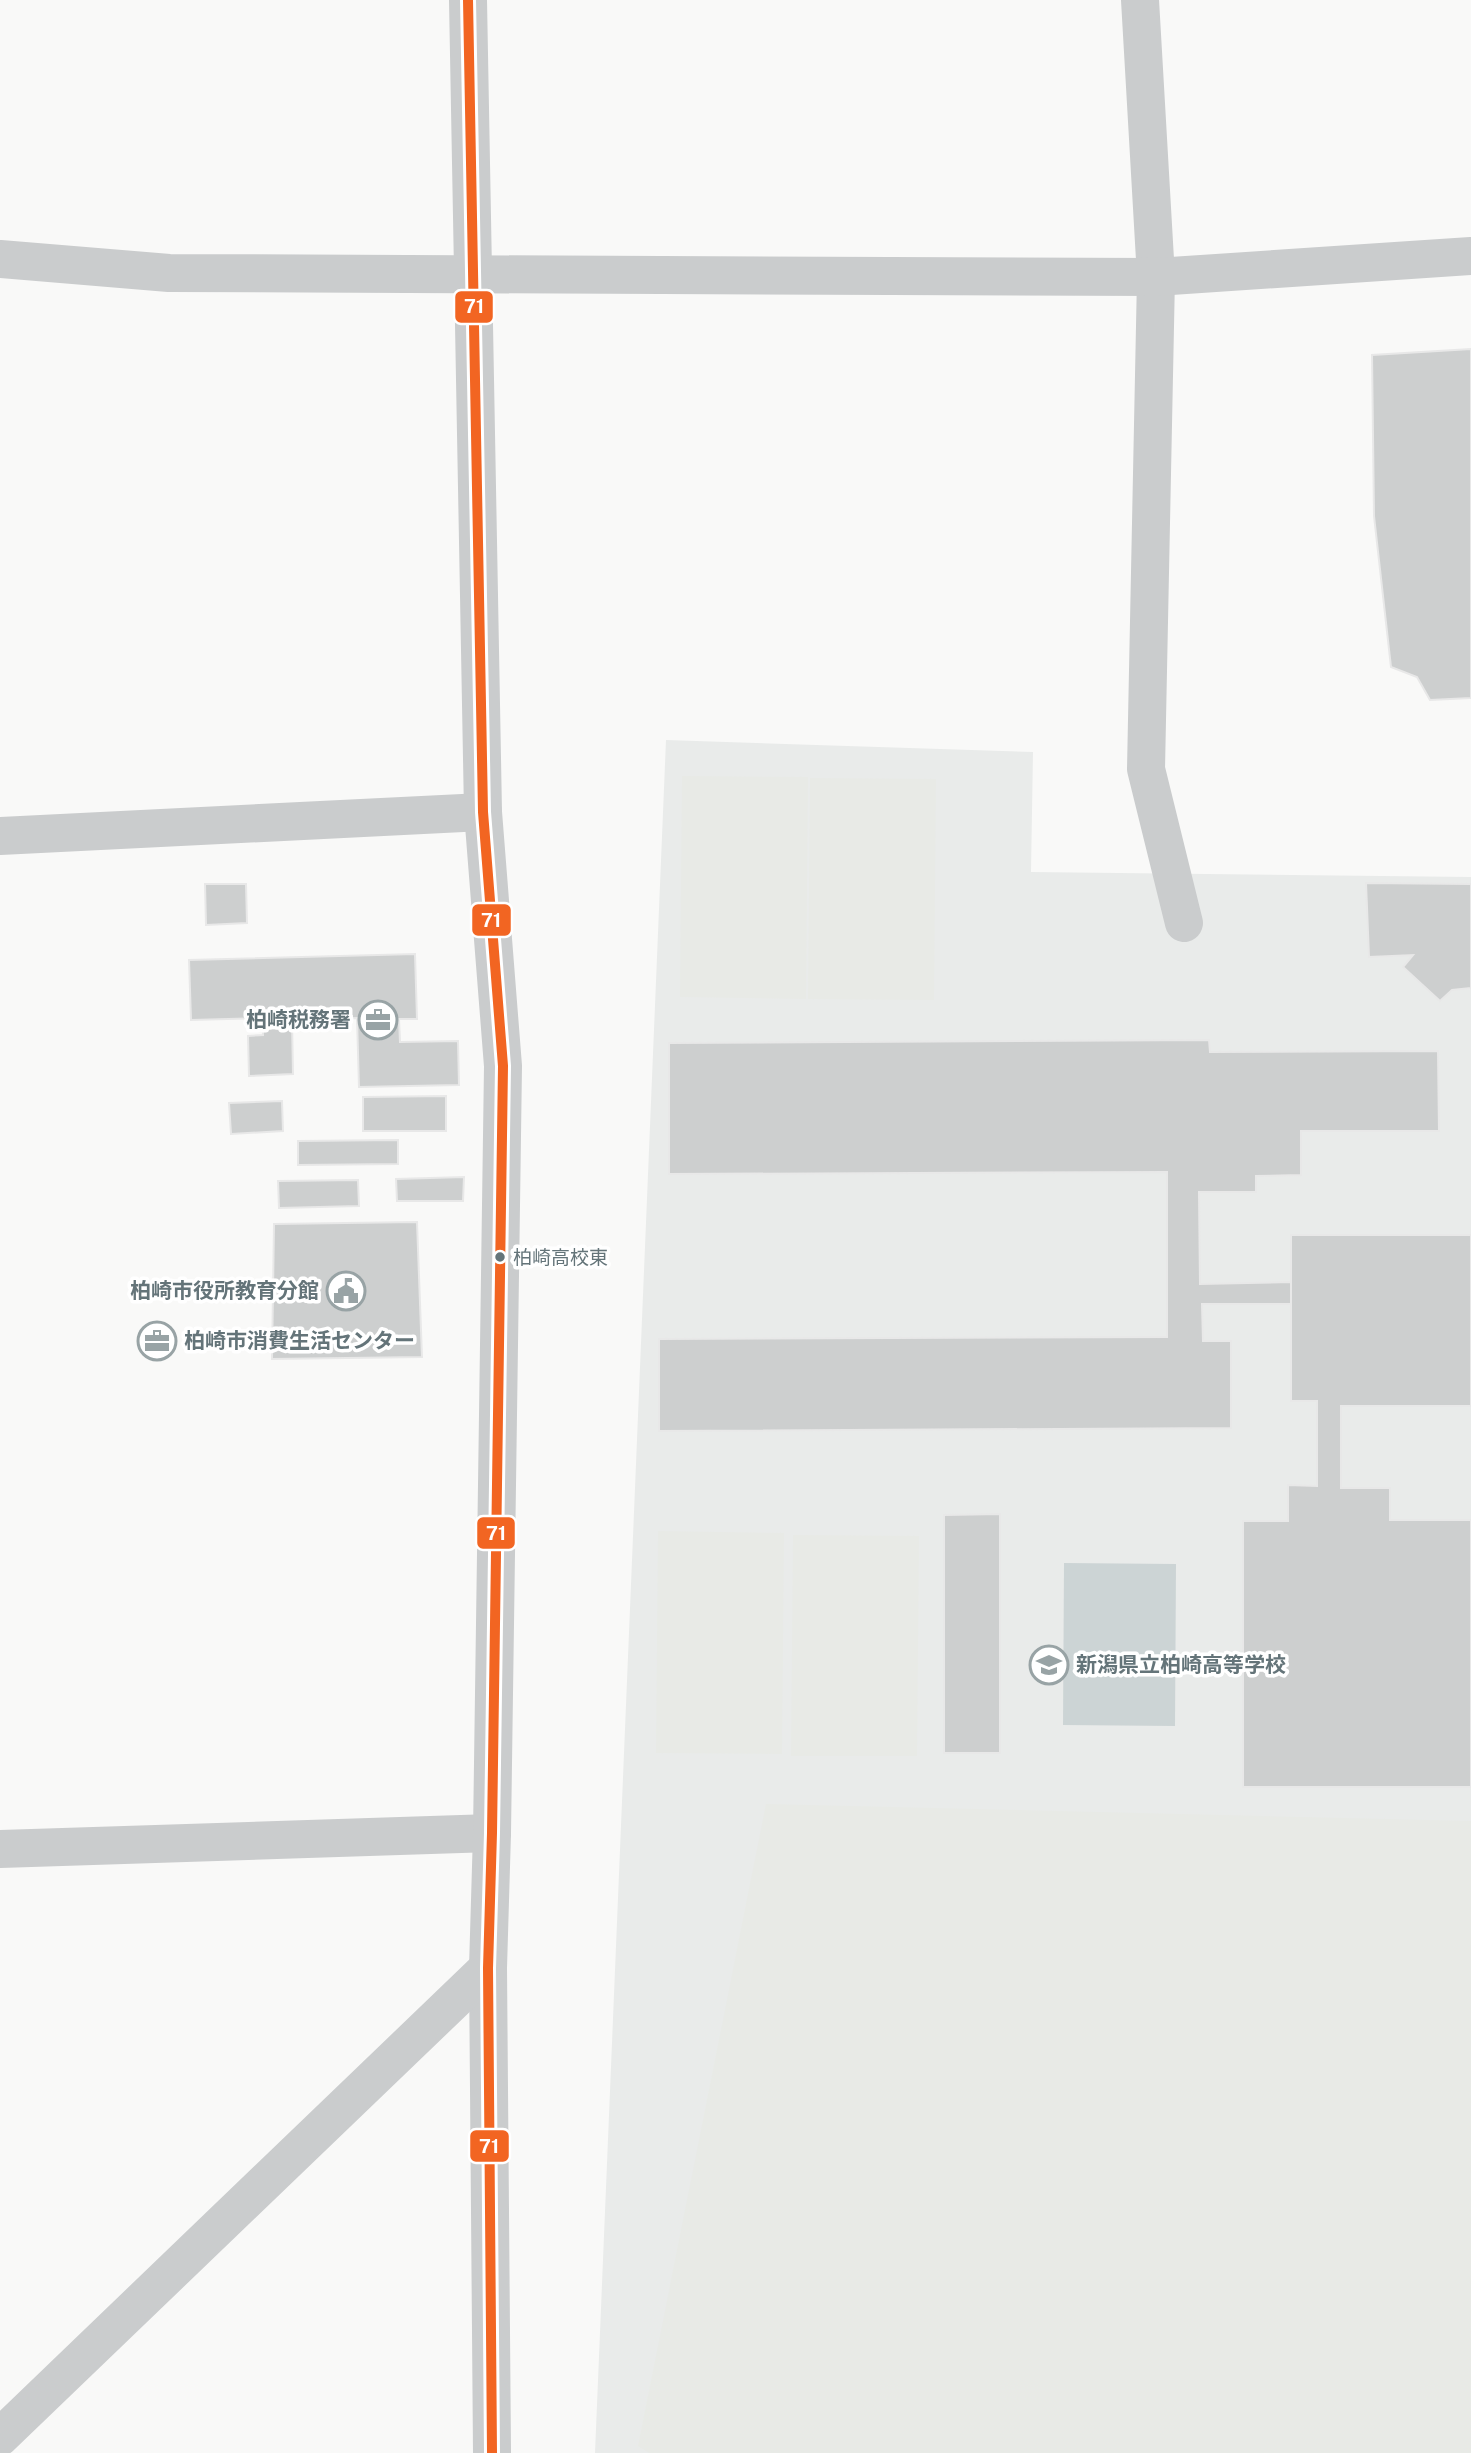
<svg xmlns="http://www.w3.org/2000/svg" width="1471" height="2453" font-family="'Public Sans','Noto Sans JP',sans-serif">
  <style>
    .built { fill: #e9ebea }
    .green { fill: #e8eae6 }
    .water { fill: #ccd4d5 }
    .building { fill: #cdcfcf; stroke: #e8e8e8; stroke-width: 2 }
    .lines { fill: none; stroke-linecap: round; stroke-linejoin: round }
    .minor { stroke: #cacccd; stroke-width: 38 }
    .tertiary { stroke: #cacccd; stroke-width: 38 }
    .bus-1-casing { stroke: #fff; stroke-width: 16 }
    .bus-1 { stroke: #f26522; stroke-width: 10 }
    .bus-dot { fill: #647479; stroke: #fff; stroke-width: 2.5 }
    .labels { text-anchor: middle; stroke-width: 7; stroke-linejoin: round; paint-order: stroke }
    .bus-label { font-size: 19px; fill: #647479; stroke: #fff; text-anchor: start }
    .poi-label { font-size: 21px; font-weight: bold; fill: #647479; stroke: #fff; text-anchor: end }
    .line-badge { stroke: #fff; stroke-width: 2.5 }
    .badge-label { font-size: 19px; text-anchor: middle; font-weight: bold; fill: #fff }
  </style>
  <rect width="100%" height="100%" fill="#f9f9f8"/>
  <polygon class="built" points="666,740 1033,752 1031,872 1471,877 1471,2453 595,2453"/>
  <g class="green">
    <polygon points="682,776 808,777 806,999 680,997"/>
    <polygon points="810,778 936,779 934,1000 808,999"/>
    <polygon points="658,1531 784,1533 782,1754 656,1753"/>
    <polygon points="793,1535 919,1536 917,1756 791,1756"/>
    <polygon points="766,1804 1471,1821 1471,2453 649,2453 638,2446"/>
  </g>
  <polygon class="water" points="1064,1563 1176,1564 1175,1726 1063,1725"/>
  <g class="building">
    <polygon points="1471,349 1471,698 1430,700 1417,677 1391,667 1374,516 1372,355"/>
    <polygon points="1366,883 1471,884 1471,988 1452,990 1440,1001 1403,967 1413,955 1369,957"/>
    <polygon points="205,884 246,884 247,923 206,925"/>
    <polygon points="415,954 417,1019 399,1019 400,1042 458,1041 459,1085 359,1087 357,1018 292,1020 293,1074 249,1076 248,1036 263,1035 262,1018 191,1020 189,960"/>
    <polygon points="1209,1040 1210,1052 1438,1051 1439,1131 1301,1131 1301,1175 1256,1176 1256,1192 1199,1192 1200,1284 1291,1282 1291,1304 1202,1304 1203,1341 1231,1341 1231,1428 659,1431 659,1339 1167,1337 1167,1172 669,1174 669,1043"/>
    <polygon points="446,1096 446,1131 363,1131 363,1097"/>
    <polygon points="282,1101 283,1131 231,1134 229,1103"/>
    <polygon points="398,1140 398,1164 298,1165 298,1141"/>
    <polygon points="464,1177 463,1201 397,1201 396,1179"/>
    <polygon points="358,1180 359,1206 279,1208 278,1181"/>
    <polygon points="417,1222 422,1357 272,1359 274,1224"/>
    <polygon points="1291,1235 1471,1235 1471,1406 1341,1406 1341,1488 1390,1488 1390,1520 1471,1520 1471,1787 1243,1787 1243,1521 1288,1521 1288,1485 1317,1486 1317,1401 1291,1401"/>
    <polygon points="1000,1514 1000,1753 944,1753 944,1515"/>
  </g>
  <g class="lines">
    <g class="minor">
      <polyline points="1140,0 1156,277 1146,769 1184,923"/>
      <polyline points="0,1849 492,1833"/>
    </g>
    <g class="tertiary">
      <polyline points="468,0 483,812 503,1066 492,1833 488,1968 492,2453"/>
      <polyline points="0,259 169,273 1156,277 1471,256"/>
      <polyline points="0,836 483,812"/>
      <polyline points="0,2437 488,1968"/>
    </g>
    <defs>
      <polyline id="bus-1" points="468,0 483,812 503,1066 492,1833 488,1968 492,2453"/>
    </defs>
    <use href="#bus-1" class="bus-1-casing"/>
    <use href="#bus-1" class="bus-1"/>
  </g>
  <defs>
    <symbol id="office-ring" viewBox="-11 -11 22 22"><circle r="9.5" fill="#fff" stroke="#98a3a5" stroke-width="1.5"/><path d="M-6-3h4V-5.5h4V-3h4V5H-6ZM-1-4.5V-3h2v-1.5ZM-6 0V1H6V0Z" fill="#98a3a5"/></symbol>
    <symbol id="civic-ring" viewBox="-11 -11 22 22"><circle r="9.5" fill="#fff" stroke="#98a3a5" stroke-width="1.5"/><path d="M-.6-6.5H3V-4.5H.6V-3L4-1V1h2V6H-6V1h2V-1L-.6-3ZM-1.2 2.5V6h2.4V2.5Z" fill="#98a3a5"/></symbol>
    <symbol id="school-ring" viewBox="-11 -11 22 22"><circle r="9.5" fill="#fff" stroke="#98a3a5" stroke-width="1.5"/><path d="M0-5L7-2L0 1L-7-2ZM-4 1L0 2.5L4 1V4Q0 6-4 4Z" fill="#98a3a5"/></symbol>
  </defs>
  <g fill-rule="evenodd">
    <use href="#office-ring" x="356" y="998" width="44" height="44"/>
    <use href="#civic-ring" x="324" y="1269" width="44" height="44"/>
    <use href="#office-ring" x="135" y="1319" width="44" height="44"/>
    <use href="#school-ring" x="1027" y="1643" width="44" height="44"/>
  </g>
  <circle class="bus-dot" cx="500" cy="1257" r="6"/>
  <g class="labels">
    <g class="bus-label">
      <text x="513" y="1264">柏崎高校東</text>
    </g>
    <g class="poi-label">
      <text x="351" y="1027">柏崎税務署</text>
      <text x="319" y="1298">柏崎市役所教育分館</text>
      <text x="184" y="1348" text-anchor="start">柏崎市消費生活センター</text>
      <text x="1076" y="1672" text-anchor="start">新潟県立柏崎高等学校</text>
    </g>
  </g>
  <g class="line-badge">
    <rect x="454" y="290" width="40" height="34" rx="7" fill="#f26522"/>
    <rect x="471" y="903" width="41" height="34" rx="7" fill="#f26522"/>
    <rect x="476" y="1516" width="40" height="34" rx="7" fill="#f26522"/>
    <rect x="469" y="2129" width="41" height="34" rx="7" fill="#f26522"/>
  </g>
  <g class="badge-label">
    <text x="474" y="313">71</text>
    <text x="491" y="927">71</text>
    <text x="496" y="1540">71</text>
    <text x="489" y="2153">71</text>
  </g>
</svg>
